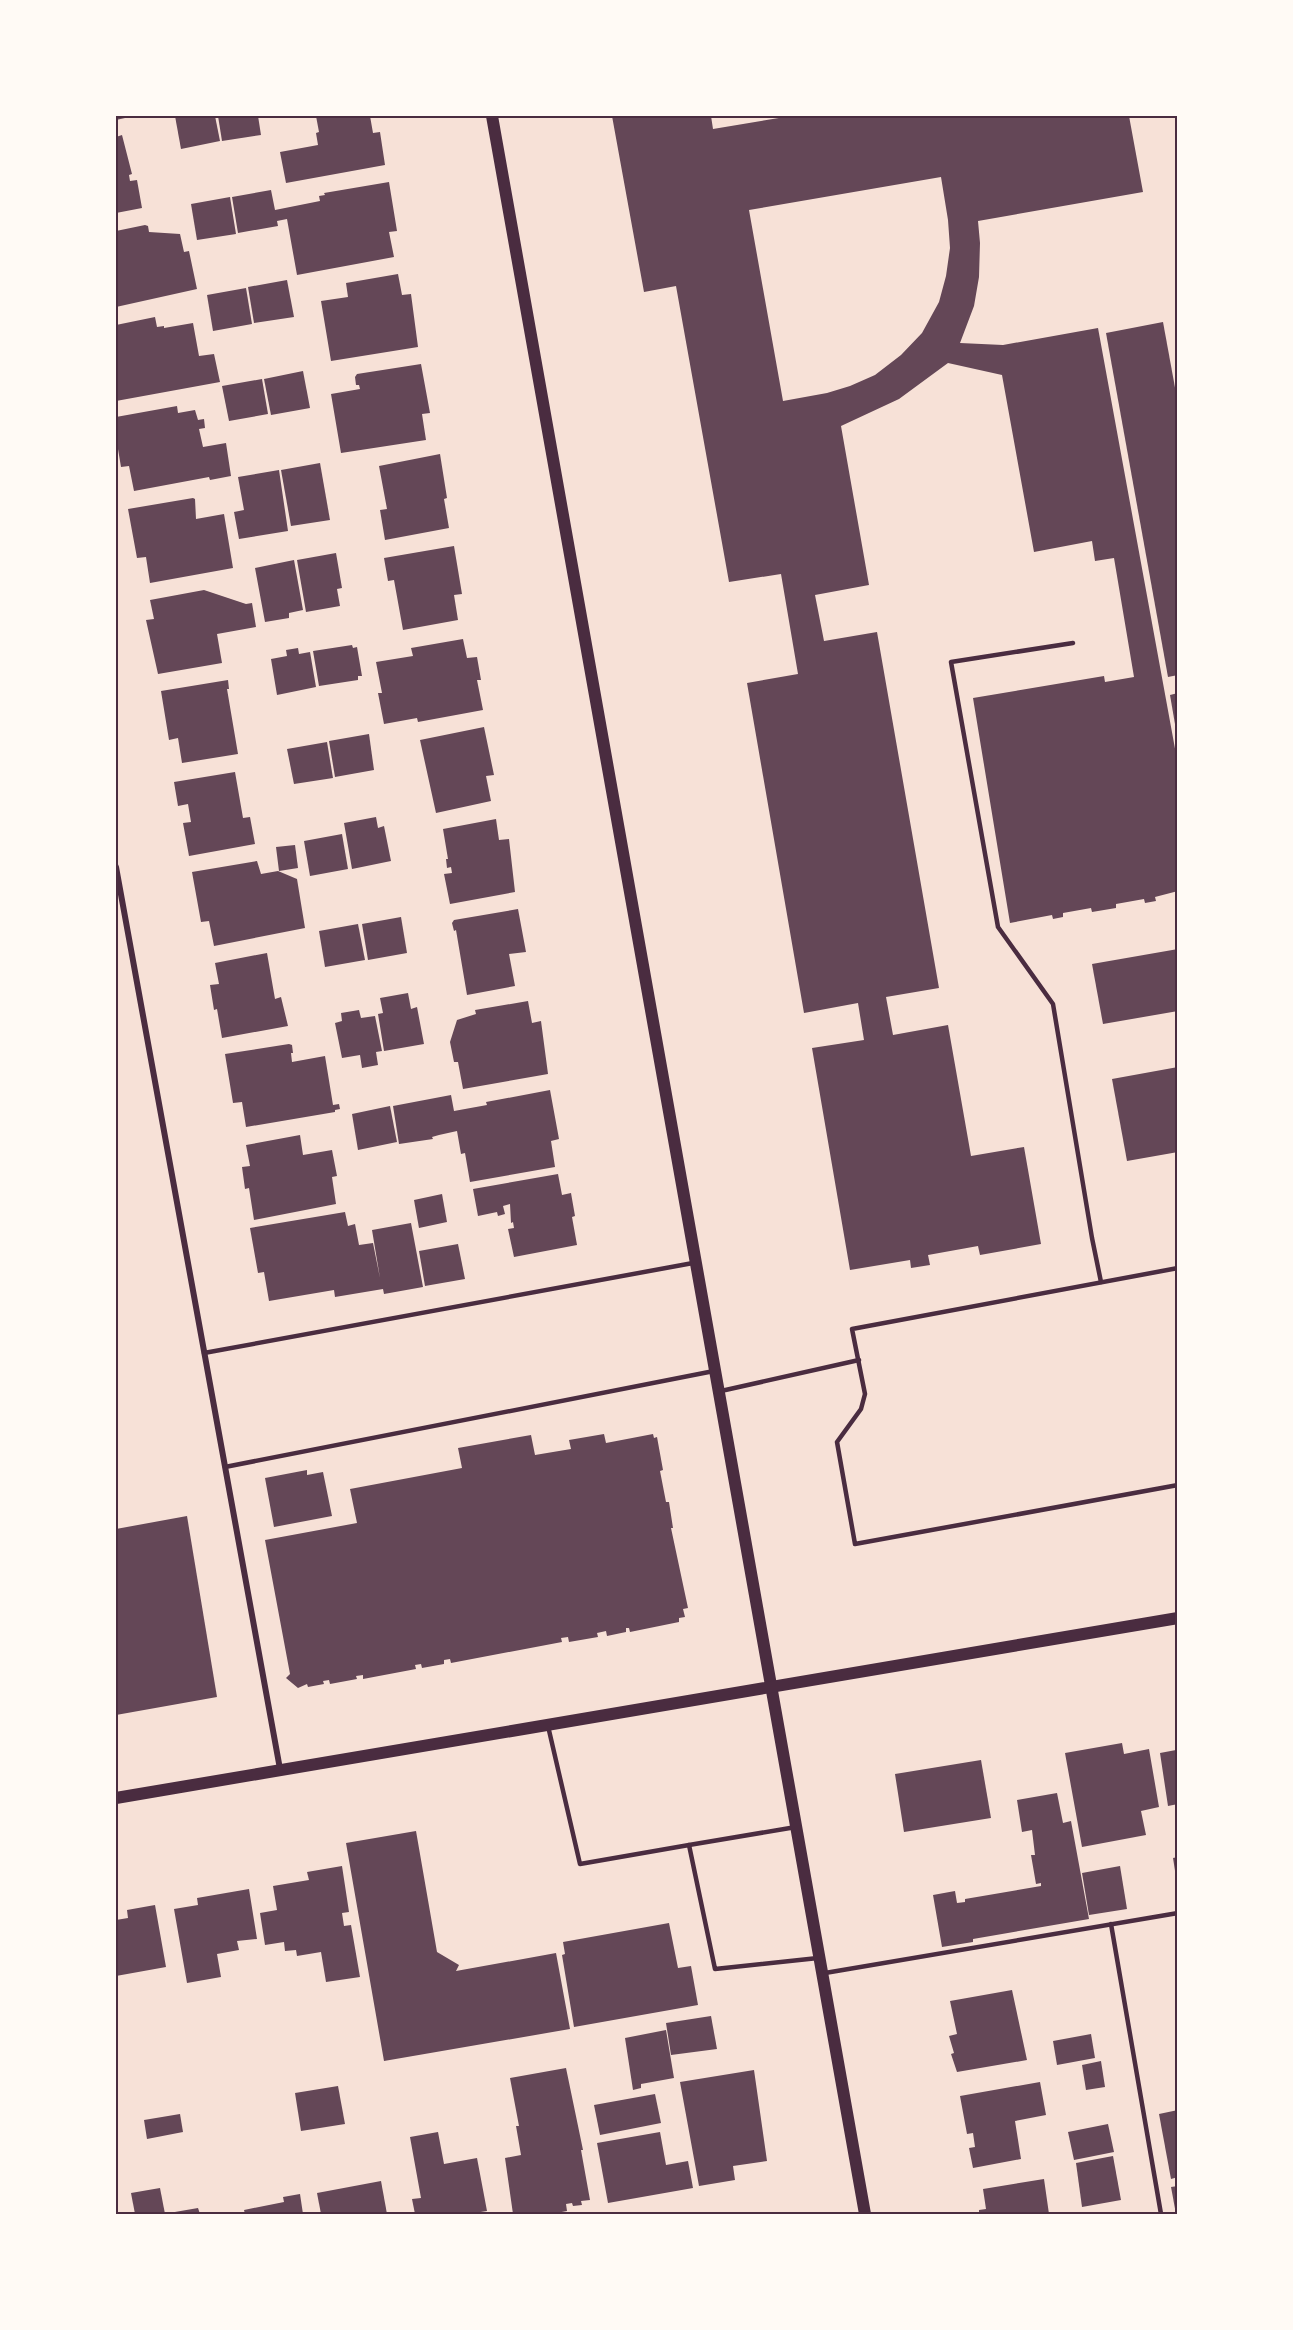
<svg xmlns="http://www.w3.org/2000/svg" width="1293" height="2330" font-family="'Noto Sans',sans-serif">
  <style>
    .building { fill: #644757; fill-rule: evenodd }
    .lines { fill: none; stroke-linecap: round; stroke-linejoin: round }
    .service { stroke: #4a2c40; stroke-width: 4.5 }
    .minor { stroke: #4a2c40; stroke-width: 6 }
    .secondary { stroke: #4a2c40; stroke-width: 12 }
    .neatline { fill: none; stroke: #4a2c40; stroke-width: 2 }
  </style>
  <rect width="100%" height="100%" fill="#f7e1d7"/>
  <g class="building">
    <polygon points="116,116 125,116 125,118 116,120"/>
    <polygon points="175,116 215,116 220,141 181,149"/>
    <polygon points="218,116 258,116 261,135 222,141"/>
    <polygon points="316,116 370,116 373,133 380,132 385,165 286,183 280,152 318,145 316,133 319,132"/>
    <path d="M612,116h99l2,13 78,-13h338l14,76 -165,29 2,22 -1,34 -5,29 -14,37 43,2 95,-17 80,437v126l-23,6 1,4 -11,2 -1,-4 -28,5v4l-24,4 -1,-4 -28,5v4l-10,2 -1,-4 -42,8 -37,-225 131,-22 1,6 29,-5 -20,-119 -19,3 -3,-20 -58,11 -32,-177 -54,-12 -49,36 -58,27 28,159 -54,10 9,46 53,-9 62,356 -53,9 7,38 55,-10 23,131 53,-9 17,97 -61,11 -2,-9 -50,9 2,10 -19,3 -1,-8 -60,10 -38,-222 52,-8 -6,-37 -54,10 -57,-330 51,-9 -17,-100 -52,8 -53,-296 -32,6zM941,177l7,43 2,28 -4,28 -7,26 -17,31 -21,22 -26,20 -25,11 -23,7 -44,8 -34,-191z"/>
    <polygon points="122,135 132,174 129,175 130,181 137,180 142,208 116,213 116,137"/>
    <polygon points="389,182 397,231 389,232 394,257 297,275 287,219 277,221 278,226 238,233 232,197 271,190 275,210 320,201 319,196 325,195 324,193"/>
    <polygon points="230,197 236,234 197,240 191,204"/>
    <polygon points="145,225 148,226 149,232 180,234 184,252 189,251 197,289 116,307 116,231"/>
    <polygon points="398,274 402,295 411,294 418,347 331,361 321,301 348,297 346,283"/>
    <polygon points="287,280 294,317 254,323 248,287"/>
    <polygon points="246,288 252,324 213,331 207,295"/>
    <polygon points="155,317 157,327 164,326 164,328 193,323 199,356 214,354 220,382 116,401 116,325"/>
    <polygon points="1163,322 1178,404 1178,675 1168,677 1106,333"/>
    <polygon points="421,364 430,413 422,414 426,440 341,453 331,394 360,389 359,385 356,385 355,377 357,374"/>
    <polygon points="303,371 310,408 271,415 264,379"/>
    <polygon points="262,379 268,414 229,421 222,386"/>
    <polygon points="177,406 178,413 195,410 198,420 204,419 205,428 199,429 203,447 226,443 231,476 210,480 209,477 134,491 129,466 121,467 116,437 116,417"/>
    <polygon points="440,454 447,498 444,499 449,528 385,540 380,510 387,509 379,466"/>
    <polygon points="320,463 330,520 291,526 281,470"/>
    <polygon points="279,470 288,531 239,539 234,512 244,510 238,477"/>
    <polygon points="193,498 195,499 196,519 224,514 233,568 150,583 146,557 137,558 128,509"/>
    <polygon points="454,546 462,594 454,595 458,620 403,630 394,580 388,581 384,558"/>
    <polygon points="336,553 342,588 337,589 340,606 306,612 297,560"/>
    <polygon points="294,560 303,610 289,613 289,618 265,622 255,568"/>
    <polygon points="204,590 246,604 252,603 256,627 217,634 222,663 158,674 146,620 154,619 150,600"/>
    <polygon points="463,639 467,658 477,657 481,680 477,680 483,710 418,722 417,718 384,724 378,693 382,693 376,662 413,656 411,648"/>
    <polygon points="352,645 353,648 357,647 362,676 358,676 358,680 319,686 313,651"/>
    <polygon points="298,648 299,654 310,652 316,687 277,695 271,659 287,656 286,650"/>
    <polygon points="228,680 229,689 227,689 238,754 182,763 178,738 169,740 161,691"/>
    <polygon points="1178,693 1178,730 1176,730 1170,695"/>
    <polygon points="484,727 494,775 486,776 491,801 436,813 420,740"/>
    <polygon points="369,734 374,770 335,777 329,741"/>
    <polygon points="327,742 333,778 294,784 287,749"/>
    <polygon points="235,772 243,818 250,817 255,844 189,856 183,823 191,822 188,804 178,806 174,782"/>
    <polygon points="376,817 378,828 384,826 391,861 352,869 344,823"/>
    <polygon points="496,819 499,840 509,839 515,892 450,904 444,874 452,873 451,867 447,868 446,859 448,859 443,829"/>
    <polygon points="342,834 348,869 310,876 304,841"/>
    <polygon points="295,845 298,868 279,871 276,847"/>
    <polygon points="257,861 261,874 278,871 297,879 305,928 214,946 209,921 201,922 192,872"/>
    <polygon points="518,909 526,952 509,954 515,986 467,995 456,930 454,931 452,923 454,920"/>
    <polygon points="401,917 407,953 368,960 362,924"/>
    <polygon points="358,924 365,960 325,967 319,931"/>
    <polygon points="1178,949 1178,1011 1103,1024 1092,964"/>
    <polygon points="267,953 275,999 281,997 288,1026 222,1038 217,1009 214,1010 210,985 219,984 215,963"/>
    <polygon points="408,993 411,1009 417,1007 424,1044 384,1051 378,1014 383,1013 380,998"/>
    <polygon points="528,1001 532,1023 541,1021 548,1074 463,1089 458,1062 454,1062 450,1042 457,1020 476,1014 475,1010"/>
    <polygon points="359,1010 361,1018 375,1016 382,1051 376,1052 378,1065 362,1068 360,1055 342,1058 335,1023 342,1021 341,1013"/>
    <polygon points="289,1044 292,1045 293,1053 291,1053 292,1062 325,1056 333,1105 339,1104 340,1109 335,1110 335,1112 246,1127 242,1102 233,1103 225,1054"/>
    <polygon points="1178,1067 1178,1152 1127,1161 1112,1079"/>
    <polygon points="550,1090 559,1139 551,1141 555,1167 470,1182 465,1153 461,1154 457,1131 439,1135 432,1137 433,1139 399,1144 393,1106 451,1095 454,1111 487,1105 486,1102"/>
    <polygon points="390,1106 397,1142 358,1150 352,1114"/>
    <polygon points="300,1135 303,1155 332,1150 337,1176 332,1177 336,1204 254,1220 249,1188 245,1189 242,1167 250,1166 246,1145"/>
    <polygon points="558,1174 562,1195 571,1193 575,1216 572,1217 577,1245 514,1257 508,1229 514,1228 513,1222 511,1223 510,1204 503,1206 505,1214 498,1216 497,1212 478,1216 473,1189"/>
    <polygon points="442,1194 447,1222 419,1228 414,1200"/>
    <polygon points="345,1212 348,1226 355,1224 359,1245 373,1243 380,1278 372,1230 411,1223 423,1287 384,1294 383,1289 335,1297 334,1290 269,1301 264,1272 258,1273 250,1228"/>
    <polygon points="458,1244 465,1279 425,1286 419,1251"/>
    <polygon points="604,1434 606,1443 653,1434 654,1438 657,1437 663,1470 660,1471 666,1502 669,1502 673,1528 671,1528 688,1608 683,1609 685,1617 679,1618 679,1622 630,1632 629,1628 626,1628 626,1632 607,1636 606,1631 597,1633 598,1637 569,1642 568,1637 561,1638 562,1642 451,1663 450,1659 444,1660 444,1664 422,1668 421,1664 415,1665 416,1669 363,1679 363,1675 356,1676 357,1679 330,1684 329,1680 323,1681 324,1684 308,1687 307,1684 298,1688 286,1678 290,1674 265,1540 357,1523 350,1489 462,1468 458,1448 531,1435 535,1455 571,1449 569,1440"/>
    <polygon points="307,1470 307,1475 323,1472 332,1516 274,1527 265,1478"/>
    <polygon points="187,1516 217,1697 116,1715 116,1529"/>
    <polygon points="1178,1742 1178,1804 1168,1806 1160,1753 1176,1750 1175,1743"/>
    <polygon points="1122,1743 1124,1754 1149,1749 1159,1807 1141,1811 1146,1835 1082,1847 1065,1753"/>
    <polygon points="981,1760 991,1818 904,1832 895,1774"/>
    <polygon points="1057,1793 1063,1823 1071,1821 1089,1919 973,1939 973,1942 942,1947 933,1895 955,1891 957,1903 965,1902 965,1899 1041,1886 1041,1883 1036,1884 1031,1855 1035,1855 1032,1830 1022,1832 1017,1800"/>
    <polygon points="416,1831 437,1952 459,1965 456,1971 556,1953 570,2029 384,2061 346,1843"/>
    <polygon points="1178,1857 1178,1877 1176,1877 1173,1858"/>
    <polygon points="342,1866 349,1912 342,1913 344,1926 351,1925 360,1977 326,1982 321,1952 297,1956 296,1950 285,1951 284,1942 265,1945 260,1913 277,1910 273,1886 309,1880 307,1872"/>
    <polygon points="1120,1866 1127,1909 1089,1915 1082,1873"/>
    <polygon points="249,1889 257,1939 237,1941 239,1950 217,1954 221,1977 187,1983 174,1909 198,1905 197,1898"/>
    <polygon points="155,1905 166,1967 116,1976 116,1920 128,1918 127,1910"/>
    <polygon points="669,1923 678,1968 691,1966 698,2005 574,2027 562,1955 565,1954 563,1942"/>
    <polygon points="1012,1990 1027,2060 957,2072 951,2054 954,2053 949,2036 957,2034 950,2001"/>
    <polygon points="711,2016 717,2049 671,2055 666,2023"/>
    <polygon points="666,2030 674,2078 641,2084 641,2088 633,2090 625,2038"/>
    <polygon points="1091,2034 1095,2058 1057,2065 1053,2041"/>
    <polygon points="1101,2061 1105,2087 1086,2090 1082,2065"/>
    <polygon points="566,2068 583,2150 581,2150 590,2200 581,2201 582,2205 573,2206 572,2203 566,2204 567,2211 551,2214 513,2214 505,2158 521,2155 516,2126 519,2126 510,2078"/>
    <polygon points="754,2070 767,2161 733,2166 735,2180 699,2186 680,2082"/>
    <polygon points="1040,2082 1046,2115 1015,2121 1021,2159 973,2168 969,2148 975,2147 973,2133 967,2134 960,2096"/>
    <polygon points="338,2086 345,2124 301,2131 295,2093"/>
    <polygon points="655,2094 661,2123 600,2135 594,2105"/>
    <polygon points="1178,2110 1178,2177 1171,2179 1159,2114"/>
    <polygon points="180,2114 183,2132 147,2139 144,2120"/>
    <polygon points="1108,2124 1114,2152 1074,2160 1068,2132"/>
    <polygon points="438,2132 444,2164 477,2158 487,2211 468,2214 415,2214 412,2199 421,2198 410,2137"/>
    <polygon points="660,2132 666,2165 688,2161 693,2188 608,2203 597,2143"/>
    <polygon points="1113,2156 1121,2200 1082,2207 1076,2163"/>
    <polygon points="1044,2179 1049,2214 979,2214 979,2210 986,2209 983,2189"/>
    <polygon points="381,2181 387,2214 321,2214 317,2193"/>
    <polygon points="1178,2186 1178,2214 1176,2214 1171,2187"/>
    <polygon points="160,2188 165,2214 135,2214 131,2193"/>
    <polygon points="300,2194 303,2214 245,2214 244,2210 284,2202 283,2197"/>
    <polygon points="198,2208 200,2214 170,2214 169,2213"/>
  </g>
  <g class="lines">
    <g class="service">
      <polyline points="1073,643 951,662 998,927 1053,1004 1092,1238 1101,1282"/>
      <polyline points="1178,1268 852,1329 865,1394 861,1409 837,1442 855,1544 1178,1485"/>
      <polyline points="204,1353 693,1263"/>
      <polyline points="721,1391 859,1360"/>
      <polyline points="225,1467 714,1371"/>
      <polyline points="548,1726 580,1864 689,1845 715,1969 818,1958"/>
      <polyline points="689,1845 796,1827"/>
      <polyline points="1111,1924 1161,2214"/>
      <polyline points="825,1973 1178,1913"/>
    </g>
    <polyline class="minor" points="116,867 280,1769"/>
    <g class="secondary">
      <polyline points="492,116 865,2214"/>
      <polyline points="116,1798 1178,1618"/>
    </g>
  </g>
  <rect width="1293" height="2330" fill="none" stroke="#fffaf5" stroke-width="234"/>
  <rect x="117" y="117" width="1059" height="2096" class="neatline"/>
</svg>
